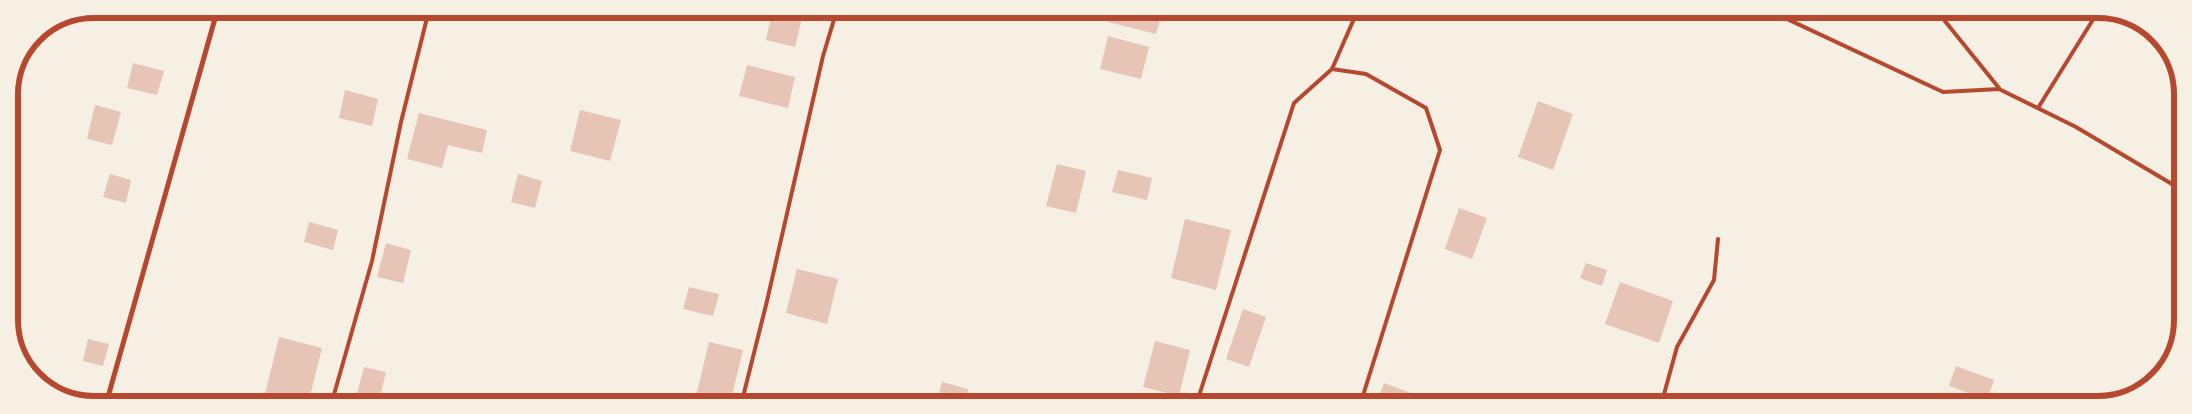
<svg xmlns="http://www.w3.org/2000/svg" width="2192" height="414" font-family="'IBM Plex Sans',sans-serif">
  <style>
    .building { fill: #e6c5b7 }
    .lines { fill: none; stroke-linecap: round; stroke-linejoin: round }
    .service { stroke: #b5482f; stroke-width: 4 }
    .minor { stroke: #b5482f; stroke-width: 5 }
    .rim { fill: none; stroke: #b5482f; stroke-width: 6 }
  </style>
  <rect width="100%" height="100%" fill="#f6efe4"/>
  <g class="building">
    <polygon points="1111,12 1162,12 1156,34 1108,22"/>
    <polygon points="772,13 781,13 802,18 795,47 766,40"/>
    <polygon points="1108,36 1149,47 1141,79 1100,69"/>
    <polygon points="133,63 164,71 157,95 127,88"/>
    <polygon points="747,65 795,77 788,108 739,96"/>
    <polygon points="345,90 378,99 372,126 339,118"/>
    <polygon points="1538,101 1573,114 1553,170 1518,157"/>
    <polygon points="95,105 121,112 112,145 87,139"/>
    <polygon points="580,110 621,120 610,161 570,151"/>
    <polygon points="419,113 487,130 482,153 448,145 442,168 407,159"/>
    <polygon points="1057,164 1086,171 1076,213 1046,206"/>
    <polygon points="1118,170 1152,178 1147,200 1112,192"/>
    <polygon points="110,174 131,180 126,203 103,197"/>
    <polygon points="518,174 542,181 535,208 511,202"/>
    <polygon points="1459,208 1487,218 1472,259 1445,249"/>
    <polygon points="1185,219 1231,230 1216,290 1171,278"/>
    <polygon points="309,222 338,230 333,250 304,242"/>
    <polygon points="386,243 411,250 403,283 377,277"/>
    <polygon points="1586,263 1607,270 1602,286 1580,278"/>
    <polygon points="797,269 838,279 827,324 786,313"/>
    <polygon points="1620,282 1673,301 1659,343 1605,324"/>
    <polygon points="689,287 719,294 713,316 683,309"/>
    <polygon points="1243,309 1266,317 1249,367 1226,359"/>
    <polygon points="279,337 322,348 308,404 265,394"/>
    <polygon points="88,339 109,344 103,366 83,361"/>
    <polygon points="1155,341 1190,350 1179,396 1143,387"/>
    <polygon points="709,342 743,350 730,404 696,396"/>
    <polygon points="1956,366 1994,380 1987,400 1949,386"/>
    <polygon points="364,367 386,372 378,405 355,401"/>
    <polygon points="942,382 968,389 965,405 952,405 937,401"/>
    <polygon points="1384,383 1419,396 1416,405 1376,405"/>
    <polygon points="763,393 800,403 799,405 760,405"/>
    <polygon points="1819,394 1850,405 1816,405"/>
  </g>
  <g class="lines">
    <g class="service">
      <polyline points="1768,10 1943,92 1999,89 2076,127 2182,190"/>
      <polyline points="1936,10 1999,88"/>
      <polyline points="1332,69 1366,74 1426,108 1440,150 1360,405"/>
      <polyline points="2038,108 2099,10"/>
      <polyline points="331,405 372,261 401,122 428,14"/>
      <polyline points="741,405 767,301 823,56 836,13"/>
      <polyline points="1196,405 1294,103 1332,69 1357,12"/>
      <polyline points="1661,405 1677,347 1714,280 1718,239"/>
    </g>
    <polyline class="minor" points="106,404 216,15"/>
  </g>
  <path d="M0 0H2192V414H0ZM94 18H2098A76 76 0 0 1 2174 94V320A76 76 0 0 1 2098 396H94A76 76 0 0 1 18 320V94A76 76 0 0 1 94 18Z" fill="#f6efe4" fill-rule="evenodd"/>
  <path class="rim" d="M94 18H2098A76 76 0 0 1 2174 94V320A76 76 0 0 1 2098 396H94A76 76 0 0 1 18 320V94A76 76 0 0 1 94 18Z"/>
</svg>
